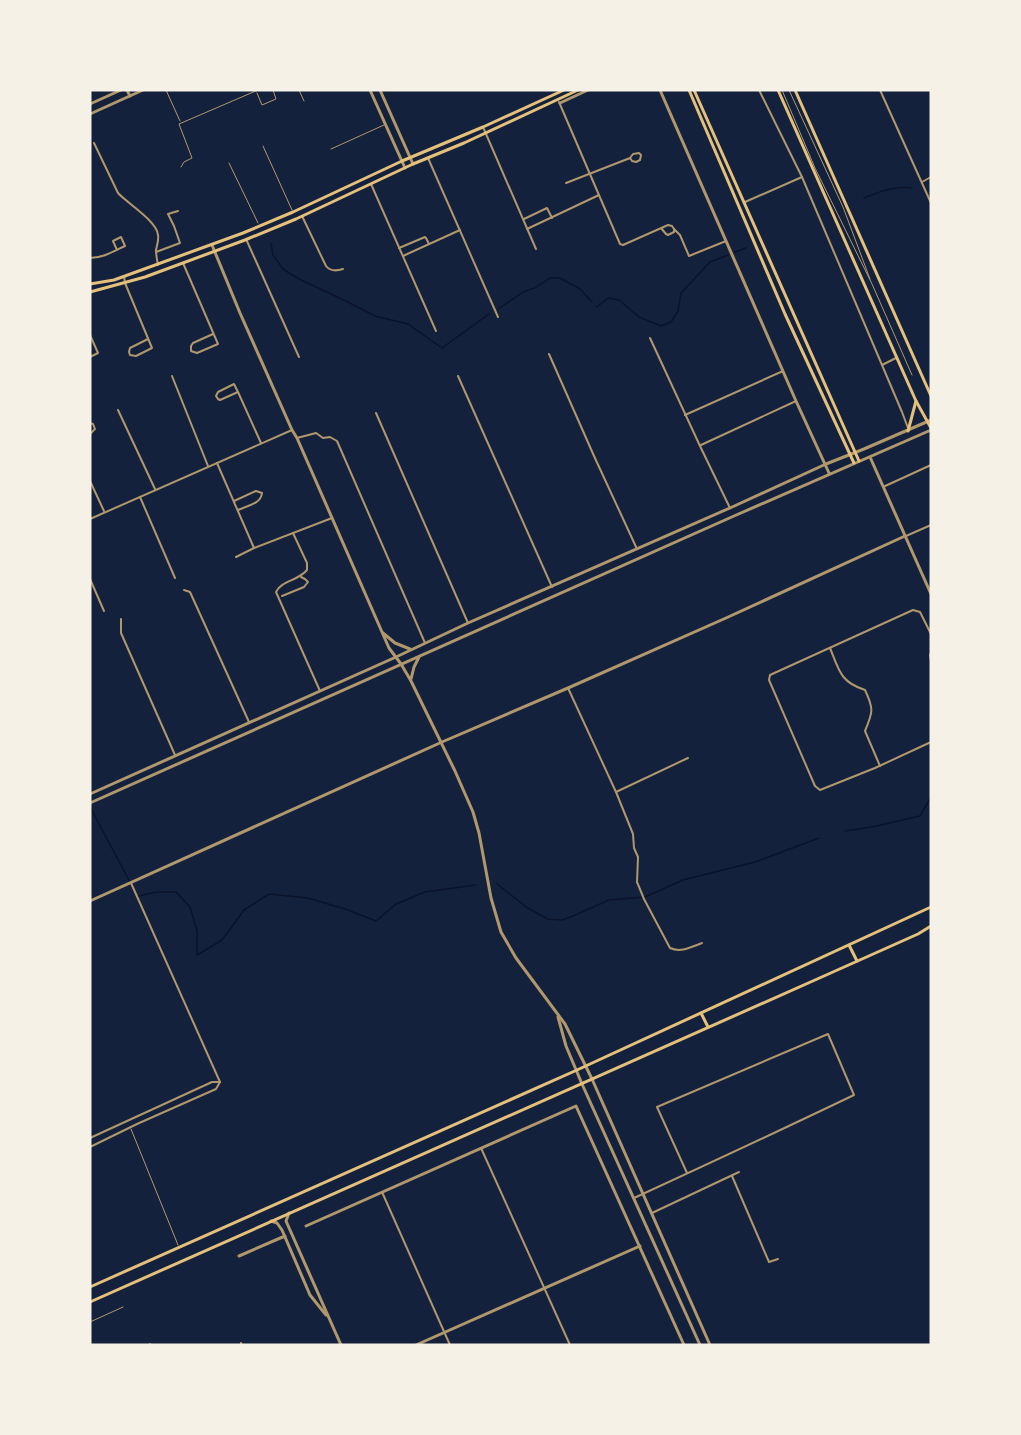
<svg xmlns="http://www.w3.org/2000/svg" width="1021" height="1435" font-family="Roboto,sans-serif">
  <style>
    .lines { fill: none; stroke-linecap: round; stroke-linejoin: round }
    .stream { stroke: #0b132b; stroke-width: 1.5 }
    .service { stroke: #b1986c; stroke-width: 1 }
    .minor { stroke: #b1986c; stroke-width: 2 }
    .tertiary { stroke: #b1986c; stroke-width: 3 }
    .secondary { stroke: #e5c07b; stroke-width: 3 }
    .primary { stroke: #e5c07b; stroke-width: 3 }
  </style>
  <rect width="100%" height="100%" fill="#14213d"/>
  <g class="lines">
    <g class="stream">
      <polyline points="929,190 931,190"/>
      <path d="M864,198c18,-7 29,-12 48,-10"/>
      <polyline points="271,243 273,255 283,269 299,279 346,301 375,316 408,324 442,348 489,314"/>
      <polyline points="735,252 746,248"/>
      <polyline points="596,307 597,307 608,298 619,300 639,317 661,326 671,322 678,311 681,293 710,262 728,255"/>
      <polyline points="498,309 525,291 535,288 550,278 560,278 580,289 592,302"/>
      <polyline points="90,807 130,882"/>
      <polyline points="845,831 872,827 920,816 931,797"/>
      <polyline points="496,883 526,907 548,919 562,920 573,916 609,900 645,897 683,880 755,862 819,838"/>
      <polyline points="139,896 156,892 176,892 190,907 197,931 197,955 222,940 244,910 269,894 308,898 345,909 376,921 396,904 425,892 476,885"/>
    </g>
    <g class="service">
      <polyline points="166,90 180,121"/>
      <polyline points="299,90 304,101"/>
      <polyline points="782,90 815,168 872,284 912,375"/>
      <polyline points="789,90 843,207 870,279"/>
      <polyline points="257,93 262,105 276,99 273,90"/>
      <polyline points="263,146 292,210"/>
      <polyline points="331,149 384,125"/>
      <polyline points="229,163 258,223"/>
      <polyline points="181,167 184,162 192,158 179,124 258,90"/>
      <polyline points="131,1129 178,1245"/>
      <polyline points="90,1322 123,1307"/>
    </g>
    <g class="minor">
      <polyline points="759,90 802,177 902,412 908,428"/>
      <polyline points="880,90 931,203"/>
      <polyline points="559,102 620,244 623,245 668,225 672,226 674,229 674,232 668,235 666,234 661,228"/>
      <polyline points="483,127 536,249"/>
      <path d="M94,143l24,50c9,10 39,28 40,42 1,5 -1,10 -2,15 0,5 1,10 2,15"/>
      <polyline points="428,158 498,317"/>
      <polyline points="922,182 931,177"/>
      <polyline points="566,183 630,158 633,154 639,153 641,155 640,160 636,162 632,161 630,158"/>
      <polyline points="371,184 436,331"/>
      <polyline points="745,202 802,177"/>
      <path d="M302,216l24,50c4,5 11,5 17,3"/>
      <polyline points="524,219 547,208 552,218"/>
      <polyline points="527,229 599,195"/>
      <polyline points="674,229 680,235 689,256 726,241"/>
      <polyline points="246,239 299,357"/>
      <polyline points="399,248 425,237 426,238 429,244"/>
      <polyline points="156,252 180,243 174,226 168,214 178,211"/>
      <polyline points="403,256 460,230"/>
      <path d="M90,258c13,0 24,-7 35,-12l-4,-9 -8,4 4,9"/>
      <polyline points="183,263 218,344 197,353 191,351 191,346 193,343 213,334"/>
      <polyline points="124,276 125,283 152,348 136,356 130,355 129,352 130,348 148,339"/>
      <polyline points="90,335 98,353 90,357"/>
      <polyline points="650,338 700,446 730,508"/>
      <polyline points="549,354 594,456 637,549"/>
      <polyline points="882,365 896,358"/>
      <polyline points="172,376 208,466"/>
      <polyline points="458,376 552,587"/>
      <polyline points="238,392 220,400 218,399 216,396 218,392 234,384 238,392 261,443"/>
      <polyline points="118,410 155,489"/>
      <polyline points="376,413 468,623"/>
      <polyline points="685,415 783,371"/>
      <polyline points="90,423 93,424 95,429 90,434"/>
      <polyline points="297,438 316,433 323,438 330,437 337,441 425,643"/>
      <polyline points="701,445 796,401"/>
      <polyline points="217,463 254,548"/>
      <polyline points="90,481 104,511"/>
      <polyline points="883,487 931,465"/>
      <polyline points="140,497 175,578"/>
      <path d="M234,501l22,-10 6,2c-1,11 -15,13 -24,17"/>
      <polyline points="90,519 292,430"/>
      <path d="M293,533l14,30v7c-9,11 -25,10 -31,22l44,99"/>
      <polyline points="906,536 931,525"/>
      <polyline points="236,557 254,548 332,518"/>
      <polyline points="90,579 104,611"/>
      <polyline points="184,590 190,592 249,722"/>
      <polyline points="282,596 304,587 308,582 305,579 301,577"/>
      <polyline points="121,619 121,633 175,755"/>
      <polyline points="931,634 920,612 913,610 770,675 769,680 815,786 820,790 875,768 931,742"/>
      <path d="M830,648c9,22 10,34 35,42 9,19 8,22 0,41l15,35"/>
      <polyline points="931,653 930,655 931,661"/>
      <path d="M568,688l48,104 17,42 1,14 4,9 -1,25 7,17 26,49c11,5 21,-1 32,-5"/>
      <polyline points="616,792 688,758"/>
      <polyline points="131,883 220,1082"/>
      <polyline points="90,1138 212,1082 220,1082"/>
      <polyline points="90,1147 137,1124 216,1089 220,1082"/>
      <polyline points="481,1148 570,1345"/>
      <polyline points="732,1176 769,1262 778,1259"/>
      <polyline points="382,1192 450,1345"/>
      <path d="M634,1198c74,-34 147,-68 220,-103l-26,-61 -171,73 30,66"/>
      <polyline points="652,1213 739,1172"/>
      <polyline points="241,1343 242,1345"/>
      <polyline points="150,1344 150,1345"/>
    </g>
    <g class="tertiary">
      <polyline points="127,90 130,96"/>
      <polyline points="370,90 405,168"/>
      <polyline points="380,90 413,164"/>
      <polyline points="660,90 796,401 829,473"/>
      <polyline points="560,103 588,90"/>
      <polyline points="90,104 121,90"/>
      <polyline points="90,114 143,90"/>
      <polyline points="212,245 240,313 292,430 297,438 389,648 401,664 411,681 455,771 473,812 479,833 491,898 501,932 516,958 565,1024 592,1079 710,1345"/>
      <polyline points="870,457 931,594"/>
      <polyline points="383,633 395,643 410,649"/>
      <polyline points="411,679 414,667 419,657"/>
      <polyline points="90,794 396,657 468,623 730,508 826,464 864,449 931,420"/>
      <polyline points="90,803 734,516 931,430"/>
      <polyline points="90,901 442,742 568,688 726,618 905,536"/>
      <polyline points="558,1017 566,1046 582,1084 700,1345"/>
      <polyline points="289,1213 286,1221 341,1345"/>
      <polyline points="271,1221 277,1223 282,1230 310,1295 326,1315"/>
      <polyline points="306,1226 576,1106 684,1345"/>
      <polyline points="239,1256 285,1236"/>
      <polyline points="416,1345 640,1246"/>
    </g>
    <g class="secondary">
      <polyline points="689,90 785,314 854,463"/>
      <polyline points="694,90 859,461"/>
      <polyline points="90,284 114,280 243,233 293,212 402,161 483,127 564,90"/>
      <polyline points="90,292 145,277 245,240 296,219 413,164 464,143 578,90"/>
    </g>
    <g class="primary">
      <polyline points="778,90 916,401 931,428"/>
      <polyline points="795,90 931,396"/>
      <polyline points="908,431 916,401"/>
      <polyline points="849,945 857,961"/>
      <polyline points="701,1013 708,1027"/>
      <polyline points="90,1287 577,1070 931,907"/>
      <polyline points="90,1302 824,976 918,934 931,926"/>
    </g>
  </g>
  <rect width="1021" height="1435" fill="none" stroke="#f6f1e7" stroke-width="183"/>
</svg>
